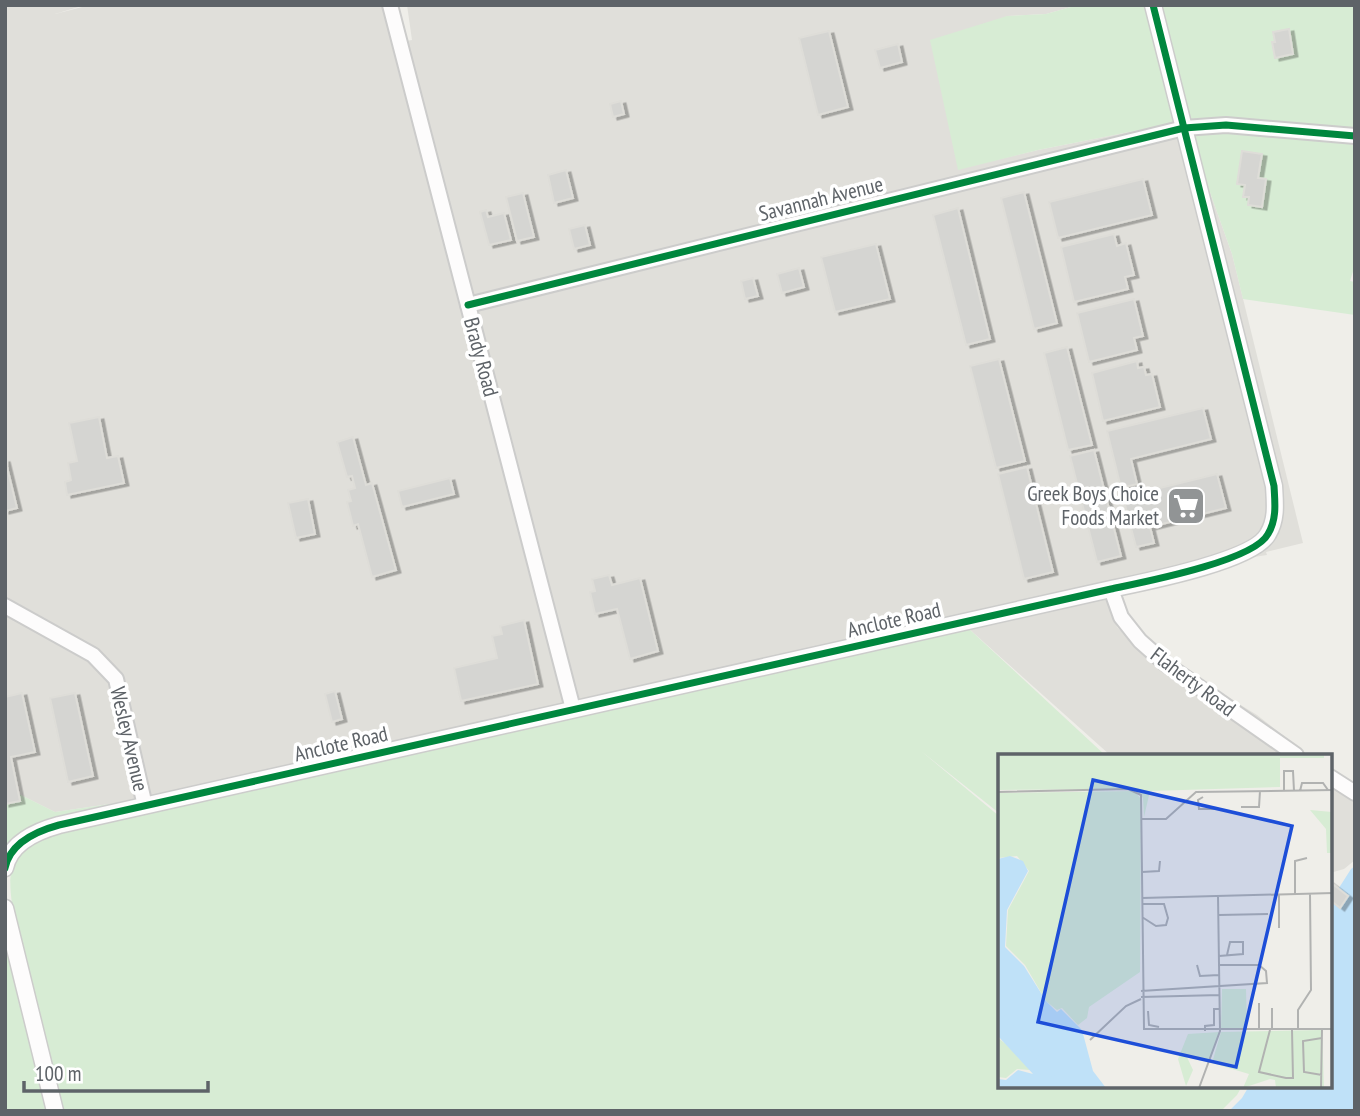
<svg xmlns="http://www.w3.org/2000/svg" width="1360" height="1116" font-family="'PT Sans Narrow',sans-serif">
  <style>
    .industrial { fill: #e0dfda }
    .green { fill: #d7ecd4 }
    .water { fill: #bfe1f8 }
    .building { fill: #d5d5d2; stroke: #deddd8; stroke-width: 2; filter: url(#shadow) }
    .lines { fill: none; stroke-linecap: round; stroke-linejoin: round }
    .minor-casing { stroke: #cccccb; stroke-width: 18 }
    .tertiary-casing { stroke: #cccccb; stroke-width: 19 }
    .minor { stroke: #fdfcfc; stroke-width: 14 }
    .tertiary { stroke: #fdfcfc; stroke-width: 16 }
    .cycleway-casing { stroke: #fff; stroke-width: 11 }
    .cycleway { stroke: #00873e; stroke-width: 7 }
    .labels { text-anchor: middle; stroke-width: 7; stroke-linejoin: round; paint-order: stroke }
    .street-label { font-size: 21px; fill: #5e6368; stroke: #fff }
    .poi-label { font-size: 21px; fill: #5e6368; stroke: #fff; text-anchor: end }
    .inset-river { fill: none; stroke: #bfe1f8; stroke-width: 3.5 }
    .inset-road { fill: none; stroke: #b1b2b1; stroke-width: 2 }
    .view { fill: #1d4ed8; fill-opacity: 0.15; stroke: #1d4ed8; stroke-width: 3.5 }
    .inset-edge { fill: none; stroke: #5e6368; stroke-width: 3.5 }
  </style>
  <defs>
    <filter id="shadow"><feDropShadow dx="4.5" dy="2.5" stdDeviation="0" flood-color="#0004"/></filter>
  </defs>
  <rect width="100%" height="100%" fill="#efeee9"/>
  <g class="industrial">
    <polygon points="5,5 85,5 55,14 90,5 382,5 564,705 151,798 122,674 97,650 5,598"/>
    <polygon points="407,5 1078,5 1046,14 1007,16 958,169 1038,150 1175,123 473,297 406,41 412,40"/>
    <polygon points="1178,136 1267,487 1268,517 1261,533 1221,556 1110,583 578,702 476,309"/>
    <polygon points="1201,167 1232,254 1303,543 1266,552 1267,555 1247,558 1274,539 1282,518 1282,486"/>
    <polygon points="1106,597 1117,627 1138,649 1149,649 1257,715 1308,755 1110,755 968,628"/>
    <polygon points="5,614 89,660 110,682 137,800 55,812 19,794 5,797"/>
    <polygon points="1330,773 1355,792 1355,860 1344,869 1330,873"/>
  </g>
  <g class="green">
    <polygon points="1078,5 1145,5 1175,123 1038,150 958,170 930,40 1007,16 1046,14"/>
    <polygon points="1160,5 1355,5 1355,130 1189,121"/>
    <polygon points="1226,131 1355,142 1355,265 1350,281 1355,282 1355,315 1243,299 1232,254 1201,167 1192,134"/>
    <path d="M968,628l137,127h-105l-1,58 -78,-62 78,65 1,270h242l-5,9 -16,16h-1159l-48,-194c-6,-40 -9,-56 27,-80z"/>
    <polygon points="19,794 55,812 137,800 5,851 5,797"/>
    <polygon points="5,941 48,1111 5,1111"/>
  </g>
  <polygon class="water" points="1355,866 1355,1111 1229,1111 1242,1098 1249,1086 1330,1086 1330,902 1351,869"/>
  <g class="building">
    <polygon points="1289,29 1293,54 1275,58 1272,42 1275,42 1273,32"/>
    <polygon points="829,31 848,107 818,115 799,38"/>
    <polygon points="898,44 902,62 880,68 875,50"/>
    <polygon points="621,101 624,114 613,117 610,104"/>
    <polygon points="1242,151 1262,154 1258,178 1266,179 1262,207 1248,205 1249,197 1243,197 1245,185 1237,184"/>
    <polygon points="566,170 573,198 554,203 548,175"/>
    <polygon points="1143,179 1152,215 1058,238 1049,202"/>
    <polygon points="1024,192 1057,323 1034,329 1001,198"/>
    <polygon points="523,193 534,237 517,241 506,197"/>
    <polygon points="958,208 990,339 966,345 933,215"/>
    <polygon points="486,210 488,217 504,213 511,240 489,245 480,212"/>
    <polygon points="585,225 590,245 574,249 569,229"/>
    <polygon points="1114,234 1117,246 1126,243 1134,275 1125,277 1128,289 1074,302 1061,247"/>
    <polygon points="876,244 890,299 835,312 821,257"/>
    <polygon points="799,268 804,287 782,293 777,274"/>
    <polygon points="753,278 758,296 745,299 741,281"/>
    <polygon points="1134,299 1143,336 1134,338 1137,350 1089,362 1077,313"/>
    <polygon points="1067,347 1092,445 1068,450 1044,353"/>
    <polygon points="999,359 1025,461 996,468 970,366"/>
    <polygon points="1137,361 1138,368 1144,367 1146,375 1152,374 1160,407 1103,421 1092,373"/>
    <polygon points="1203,408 1211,439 1131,459 1137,484 1121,488 1107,431"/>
    <polygon points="99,417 107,458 118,456 124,483 67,495 65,482 71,480 68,463 77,461 69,423"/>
    <polygon points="353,437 366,485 372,483 396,570 372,577 358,524 353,526 347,502 351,501 348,490 355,488 352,476 347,477 337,442"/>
    <polygon points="1094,450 1121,556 1097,562 1070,456"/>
    <polygon points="5,459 17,508 5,511"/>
    <polygon points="1027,467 1053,572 1024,579 998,474"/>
    <polygon points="1217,474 1226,508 1150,527 1154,543 1136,547 1123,497"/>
    <polygon points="450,478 454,494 402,507 398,491"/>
    <polygon points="308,499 315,534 296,538 288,503"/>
    <polygon points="609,575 612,585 640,578 658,651 630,659 617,609 595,614 590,592 595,591 592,579"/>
    <polygon points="524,620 538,684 461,701 454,668 497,658 492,636 502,634 500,626"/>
    <polygon points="335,691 342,719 332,722 325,694"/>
    <polygon points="22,693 35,752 11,757 20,801 5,804 5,697"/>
    <polygon points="75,693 93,776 68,782 50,698"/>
    <polygon points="1330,882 1348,896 1340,908 1330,900"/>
  </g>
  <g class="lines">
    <defs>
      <g id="minor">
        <polyline points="390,5 573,709"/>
        <polyline points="468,305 1184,128 1226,125 1355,136"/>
        <polyline points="1111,589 1121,617 1140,641 1166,664 1296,755"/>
        <polyline points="5,606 93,655 116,679 145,806"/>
        <polyline points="1330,777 1355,793"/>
      </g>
      <g id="tertiary">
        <path d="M5,868c5,-25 32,-37 54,-43l1052,-236c33,-7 143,-28 157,-55 9,-15 7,-31 6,-48l-121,-481"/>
        <polyline points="5,908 55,1111"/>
      </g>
    </defs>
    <use href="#minor" class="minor-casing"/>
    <use href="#tertiary" class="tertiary-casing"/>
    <use href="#minor" class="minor"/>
    <use href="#tertiary" class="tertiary"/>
    <defs>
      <g id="cycleway">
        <polyline points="468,305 1184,128 1226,125 1355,136"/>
        <path d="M5,868c5,-25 32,-37 54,-43l1052,-236c33,-7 143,-28 157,-55 9,-15 7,-31 6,-48l-121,-481"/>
      </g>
    </defs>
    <use href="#cycleway" class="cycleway-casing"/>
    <use href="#cycleway" class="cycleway"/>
  </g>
  <defs>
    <symbol id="supermarket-square" viewBox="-11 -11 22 22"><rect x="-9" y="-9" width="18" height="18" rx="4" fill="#919495" stroke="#fff"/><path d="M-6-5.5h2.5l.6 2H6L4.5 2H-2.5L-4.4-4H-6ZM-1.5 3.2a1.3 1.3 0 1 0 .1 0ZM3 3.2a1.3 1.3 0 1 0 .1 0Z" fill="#fff"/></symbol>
  </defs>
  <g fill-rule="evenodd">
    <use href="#supermarket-square" x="1164" y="484" width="44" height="44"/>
  </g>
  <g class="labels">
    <g class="street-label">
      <text transform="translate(821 199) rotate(-14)" y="7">Savannah Avenue</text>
      <text transform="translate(481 357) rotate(75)" y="7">Brady Road</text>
      <text transform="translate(894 620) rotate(-13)" y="7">Anclote Road</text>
      <text transform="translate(1193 682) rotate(37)" y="7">Flaherty Road</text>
      <text transform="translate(129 739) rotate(77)" y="7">Wesley Avenue</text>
      <text transform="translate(341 744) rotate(-13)" y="7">Anclote Road</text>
    </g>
    <g class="poi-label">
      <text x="1159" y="501">Greek Boys Choice<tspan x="1159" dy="24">Foods Market</tspan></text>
    </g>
  </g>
  <g transform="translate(998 754)">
    <rect width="334" height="334" fill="#efeee9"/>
    <path d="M0,1h326v3h-44v29l-130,4 -6,26 -1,-19 -9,-9 -136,1zM136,37l7,8 -1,173 -51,35 -2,11 -9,7 -16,-17 -5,2 -11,-9 -21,-36 -19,-19 2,-36 21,-39 -12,-15 -19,2v-65zM312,56l22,2v41h-5l-1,-24zM224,235h24l1,40 -26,1zM324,276l2,58h-48l-1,-8 -5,-1 -27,9 6,-14 -37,-11 9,-31zM221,278l-9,29 -24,-6 7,15 -7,16 -8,-27 10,-25zM0,284l16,12 16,20 -13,-1 -11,9 -8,-1z" fill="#d7ecd4"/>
    <path d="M12,102l13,5 5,10 -21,39 -2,37 19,19 22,35 11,11 4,-3 21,21 11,41 13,17h-108v-9l8,1 12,-10 15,4 -35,-38v-177z" fill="#bfe1f8"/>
    <path class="inset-river" d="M0,256l65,78"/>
    <path class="inset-road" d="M286,37v-20h9l1,20M302,37l2,-8h21l5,7M0,38l130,-3 13,6 3,234h189M205,43l-5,3 1,9h20M243,53h18l1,-16M144,65h24l30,-27 137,-2M144,118l17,-1 1,-10M297,140v-33l12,-3M281,141v33M144,144l191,-5M221,161l49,-1M144,163l14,9 10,-1 2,-7 -4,-14h-22M221,202l24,-2v-12h-13l-3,13M199,211l3,11 19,-1M143,237l126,-8 -1,-12 -7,-6h-40M143,243l79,-2M150,257l1,14 10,2M300,275v-19l13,-20 -1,-96M261,276v-27M272,276l-11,42 27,6h7l-1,-48M274,276v-22M207,277v-5l9,-1v-16h6M324,284l-19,3 1,31 18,3M92,286l36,-34 15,-7M201,334l21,-57 -2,-135M323,334l1,-59"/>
    <path class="view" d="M95,26l199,46 -56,241 -198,-45z"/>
    <rect width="334" height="334" class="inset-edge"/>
  </g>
  <rect width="1360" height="1116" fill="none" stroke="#5e6368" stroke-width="14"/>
  <path d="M24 1081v10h184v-10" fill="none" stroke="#5e6368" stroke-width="3.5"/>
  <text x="35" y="1081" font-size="21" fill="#5e6368" stroke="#ffffff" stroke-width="5" paint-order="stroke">100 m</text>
</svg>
